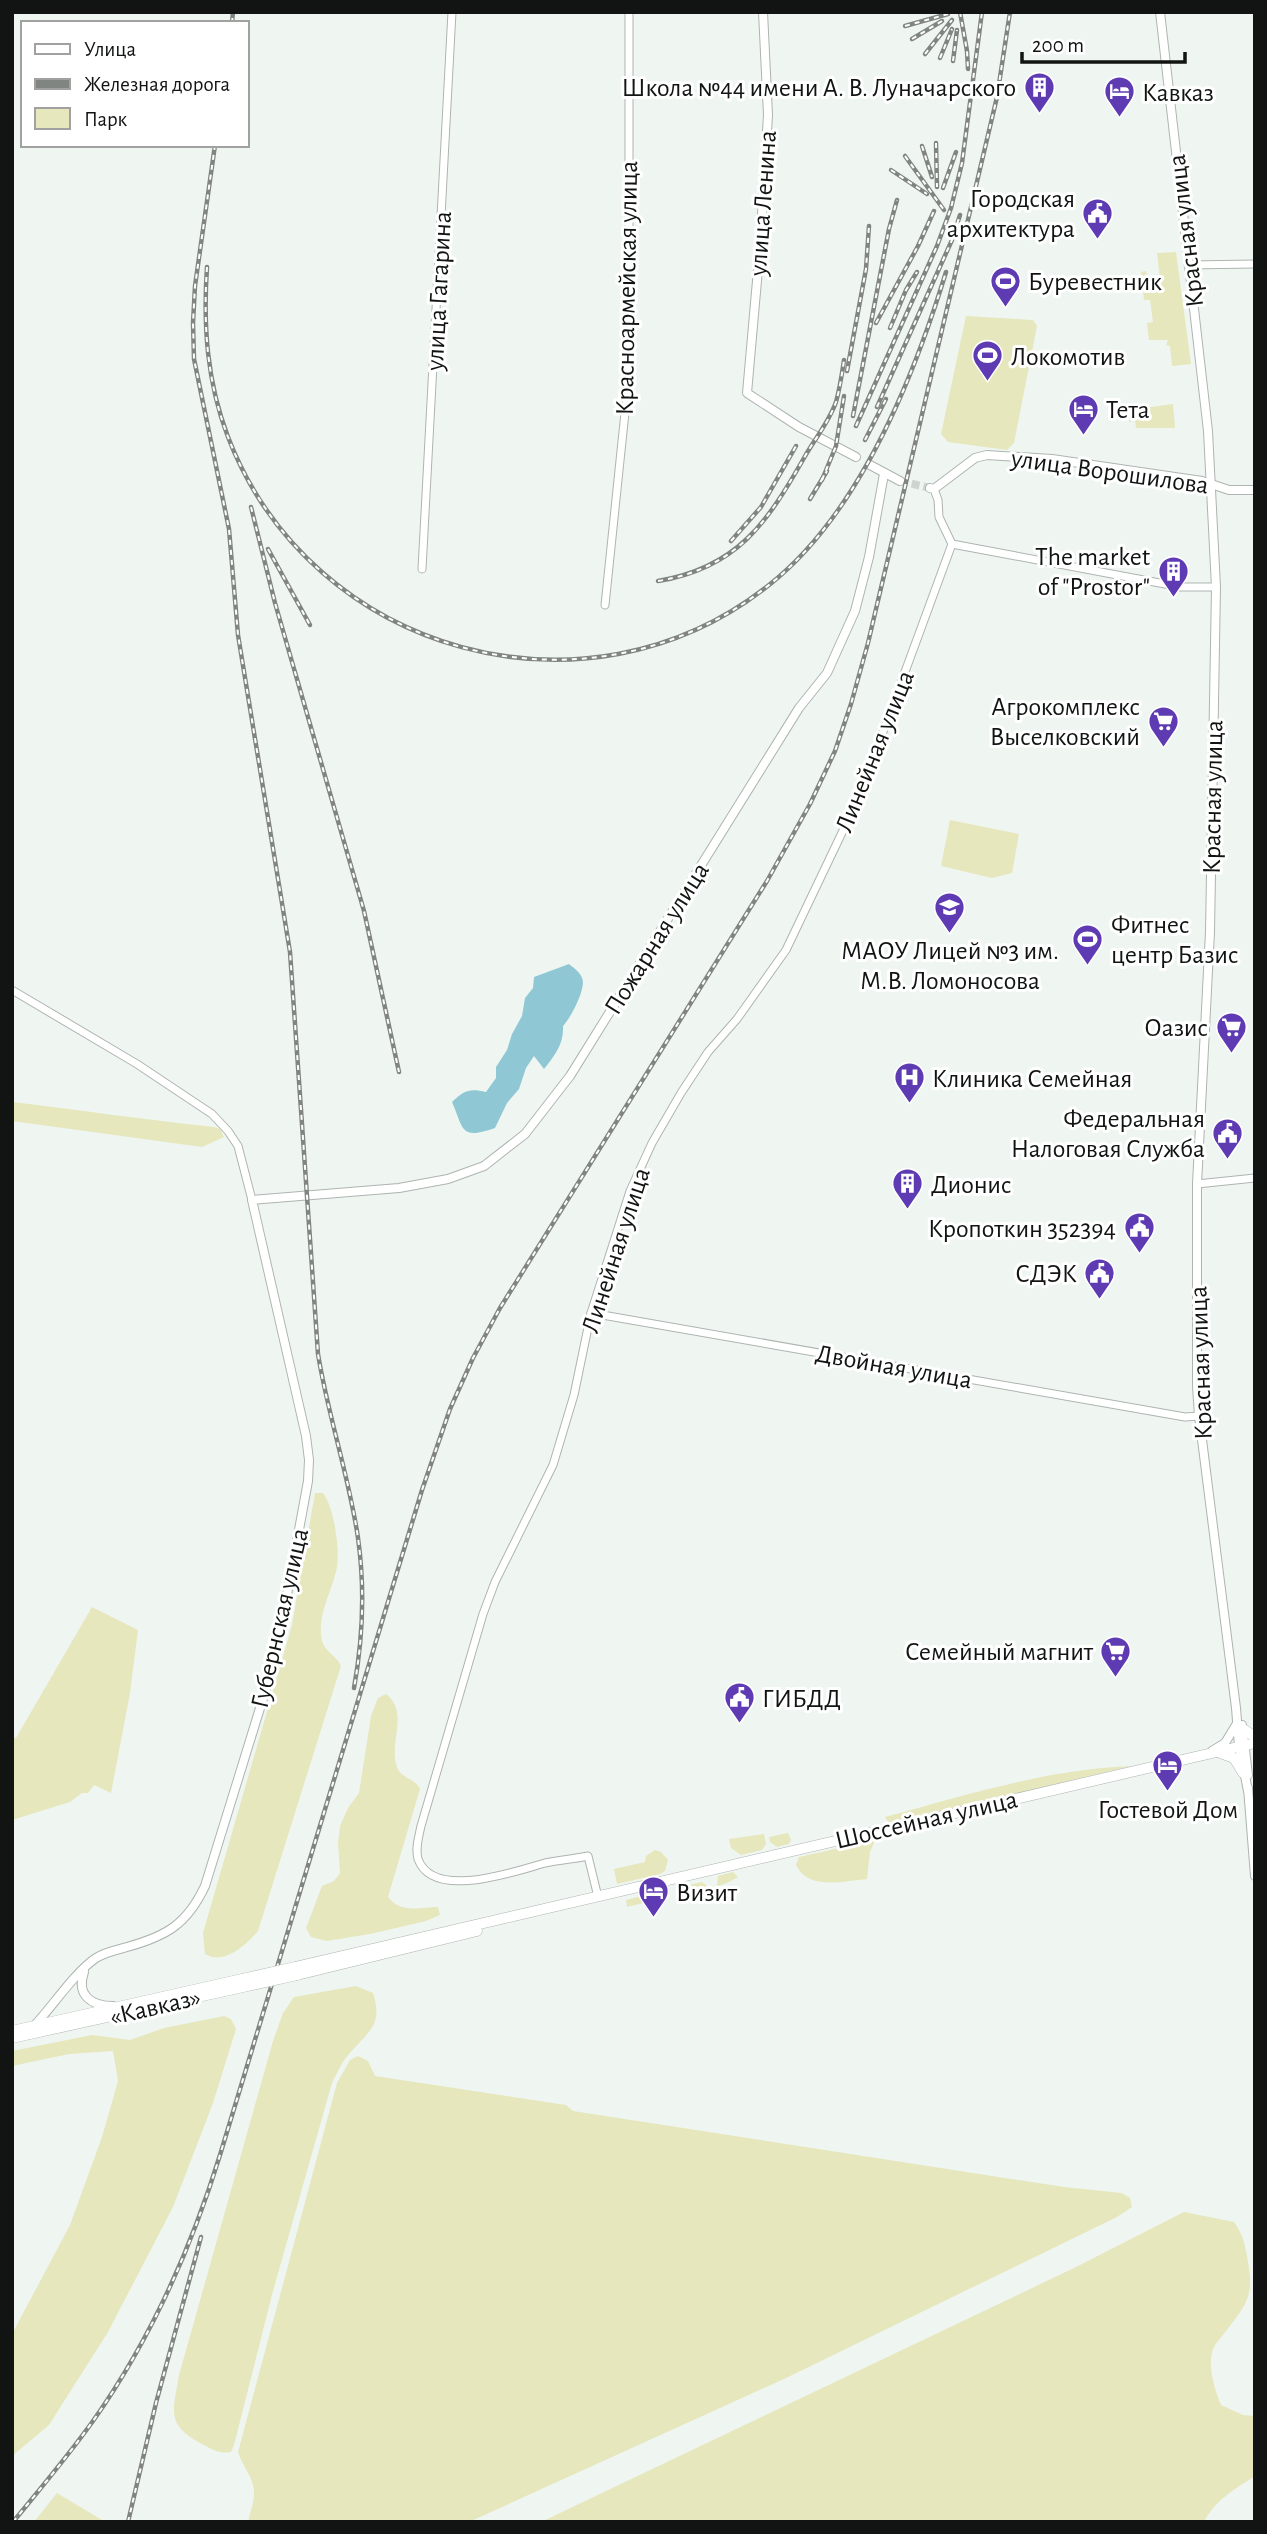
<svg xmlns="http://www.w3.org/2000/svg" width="1267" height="2534" font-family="'Alegreya Sans',sans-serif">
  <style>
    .green { fill: #e6e7bc }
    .water { fill: #8fc8d4 }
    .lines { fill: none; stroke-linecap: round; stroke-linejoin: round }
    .secondary-tunnel { stroke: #ced4d0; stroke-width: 8; stroke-dasharray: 8 4; stroke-linecap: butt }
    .tertiary-casing { stroke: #aeb4b0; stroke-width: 9 }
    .secondary-casing { stroke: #aeb4b0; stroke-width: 10 }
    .trunk-casing { stroke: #aeb4b0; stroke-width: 11 }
    .tertiary { stroke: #fff; stroke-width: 7 }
    .secondary { stroke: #fff; stroke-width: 8 }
    .trunk { stroke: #fff; stroke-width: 10 }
    .rail-casing { stroke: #808582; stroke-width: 4.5 }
    .rail { stroke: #fff; stroke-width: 2; stroke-dasharray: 5; stroke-linecap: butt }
    .trunk-bridge-casing { stroke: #aeb4b0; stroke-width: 11; stroke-linecap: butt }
    .trunk-bridge { stroke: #fff; stroke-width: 10 }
    .labels { text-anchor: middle; stroke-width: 6; stroke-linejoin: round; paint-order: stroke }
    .poi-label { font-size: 26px; fill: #111412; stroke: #fff; text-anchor: end }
    .street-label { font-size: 26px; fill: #111412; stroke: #fff }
  </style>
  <rect width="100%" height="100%" fill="#eff6f2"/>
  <g class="green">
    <polygon points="1176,252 1191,364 1172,366 1170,346 1166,345 1168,340 1149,340 1147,323 1153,322 1150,300 1144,300 1141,272 1146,271 1149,289 1161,287 1157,253"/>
    <polygon points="966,316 1033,320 1037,326 1014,443 1007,450 948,442 941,434"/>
    <polygon points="1173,404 1175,428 1136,428 1135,421 1129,422 1129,410"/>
    <polygon points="950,820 1019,834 1012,873 992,878 941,866"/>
    <path d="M12,1102c67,8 135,18 202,25l6,2 4,8 -22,10 -190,-26z"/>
    <path d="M315,1493h8c11,14 17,56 14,74 -4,23 -21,48 -15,74 3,11 15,15 19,25l-83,265c-11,13 -34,35 -53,23l-2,-21 89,-308z"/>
    <polygon points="92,1607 138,1630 130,1693 111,1793 94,1785 88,1793 82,1793 70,1802 12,1820 12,1737 16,1738"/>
    <path d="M386,1694c24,19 2,48 11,73 3,11 18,11 23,22l-32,108c13,17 32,10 50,10l2,8 -14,6 -56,13 -43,7 -16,-4 -5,-9 16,-42 12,-5 6,-8 -2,-30 2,-17 8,-18 11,-15 12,-77 7,-18z"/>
    <path d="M1132,1766l-243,57 -4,-6c81,-22 163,-48 247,-51z"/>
    <polygon points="788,1833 791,1840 789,1844 777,1847 770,1842 769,1837"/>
    <polygon points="764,1834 766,1844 762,1850 741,1855 731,1848 729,1839"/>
    <path d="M875,1840l-5,12 -3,27c-24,2 -58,12 -71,-14l3,-8z"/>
    <polygon points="655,1850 661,1852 668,1860 665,1871 660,1874 617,1884 614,1869 645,1862 646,1856"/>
    <polygon points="733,1872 738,1877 727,1883 717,1886 718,1876"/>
    <path d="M702,1882l8,6c-8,6 -20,11 -29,8v-9z"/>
    <polygon points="654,1893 656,1900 627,1907 626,1900"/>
    <path d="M356,1986l17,7c12,35 -10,42 -28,66 -5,7 -9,16 -13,24l-59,208 -39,154 -3,7c-11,2 -18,-2 -27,-7 -39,-20 -31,-33 -25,-70l94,-334 10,-28 11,-16z"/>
    <polygon points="224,2016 231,2019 236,2029 213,2103 173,2207 108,2332 49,2425 12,2456 12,2334 70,2225 102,2137 118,2081 113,2051 69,2054 12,2066 12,2051 92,2035 130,2040 164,2028"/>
    <path d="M358,2056l10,5 7,15 191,29 7,6 491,76 58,6 8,5 2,9 -15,10 -333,162 -315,143h-221c2,-9 6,-19 6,-28 1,-15 -12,-28 -16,-42l99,-369 13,-23z"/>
    <path d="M1184,2212l50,10c9,12 12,26 14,40 7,37 -4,45 -25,73 -4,5 -10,11 -11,18 -4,15 3,38 9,52l22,10 12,1v60c-20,13 -40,24 -51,46h-663l533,-254z"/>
    <polygon points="57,2493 102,2520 102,2522 34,2522"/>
  </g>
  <path class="water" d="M569,964c6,5 14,10 14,19 -1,13 -12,34 -20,43 1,18 -8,29 -19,43l-10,-13 -8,12 -7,21 -12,14 -12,25c-35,12 -31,2 -43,-26 12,-12 18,-14 34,-10l10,-14v-11l11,-17 5,-16 10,-18 3,-18 8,-10 1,-11z"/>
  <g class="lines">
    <polyline class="secondary-tunnel" points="900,481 930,488"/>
    <defs>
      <g id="tertiary">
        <polyline points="1188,265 1255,264"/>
        <polyline points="952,544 1181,587 1216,587"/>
        <polyline points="422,569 452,12"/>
        <polyline points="605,605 629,374 629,12"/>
        <polyline points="12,990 137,1064 212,1114 228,1131 238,1146 252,1200"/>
        <polyline points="1197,1184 1255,1178"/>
        <polyline points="591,1313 1185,1417 1199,1416"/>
        <path d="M598,1897l-10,-41c-14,3 -29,4 -43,7 -29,8 -112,38 -127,-4 -3,-11 1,-23 3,-33l62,-212 12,-32 58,-117 21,-70 17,-82 39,-122 22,-48 29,-50 27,-41 29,-33 49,-69 73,-153 93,-253 -13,-27 -1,-17 -4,-11"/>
      </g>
      <g id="secondary">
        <polyline points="763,12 768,115 760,247 747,393 799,427 856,457"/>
        <polyline points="1160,12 1208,431 1216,587 1210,932 1197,1184 1197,1386 1199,1416 1236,1708 1239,1746 1248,1791"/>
        <polyline points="870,465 900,481"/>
        <polyline points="930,488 934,489 975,458 987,455 1052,459 1202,481 1229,490 1255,490"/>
        <polyline points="1242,1725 1248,1775"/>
        <polyline points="1212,1751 1225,1743 1236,1725"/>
        <polyline points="1248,1788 1255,1876"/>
        <path d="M84,1972c-8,23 7,34 29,34"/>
        <path d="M34,2026c18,-19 42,-55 62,-68 9,-6 21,-8 31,-11 40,-11 60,-23 78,-61l64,-207 12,-52 27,-146 1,-21 -3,-24 -54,-236 147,-12 49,-9 36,-13 41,-32 45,-58 229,-368 28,-35 28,-62 14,-54 15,-83"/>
      </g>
      <g id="trunk">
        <polyline points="1243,1729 1255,1737"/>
        <polyline points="1218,1752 1234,1758 1243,1773"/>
        <polyline points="295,1967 1255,1743"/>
        <polyline points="297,1975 477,1931"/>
        <polyline points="12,2031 242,1979"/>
        <polyline points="12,2038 243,1987"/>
      </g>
    </defs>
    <use href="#tertiary" class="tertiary-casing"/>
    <use href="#secondary" class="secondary-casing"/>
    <use href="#trunk" class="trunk-casing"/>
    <use href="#tertiary" class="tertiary"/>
    <use href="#secondary" class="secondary"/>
    <use href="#trunk" class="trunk"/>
    <defs>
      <g id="rail">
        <polyline points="960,12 967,51 968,69"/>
        <polyline points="232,23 233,12"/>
        <polyline points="905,26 948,14"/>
        <polyline points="912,39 942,21"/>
        <polyline points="925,54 952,20"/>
        <polyline points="940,58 952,29"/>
        <polyline points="953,61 957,30"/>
        <polyline points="936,143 937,187"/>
        <path d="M215,145l-20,141 -2,37 1,36 35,170 9,106 52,317 28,402c10,62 31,122 40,184 7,50 5,100 -4,150"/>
        <polyline points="922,146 932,177"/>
        <polyline points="905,156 944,210"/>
        <polyline points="891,170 927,194"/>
        <polyline points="943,188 956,152"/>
        <path d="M207,267c-4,59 0,115 21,170 84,218 359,293 541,148 90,-71 144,-205 177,-313"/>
        <polyline points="876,323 918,246 934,211"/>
        <polyline points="890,328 906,290 917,272"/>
        <polyline points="847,371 866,269 869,226"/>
        <polyline points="877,407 952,240 960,215"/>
        <polyline points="853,416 889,229 897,200"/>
        <polyline points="856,426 937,246 951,208 962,163 982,12"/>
        <polyline points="865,440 886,399"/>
        <polyline points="822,480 836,446 844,396"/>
        <polyline points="810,499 827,471"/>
        <polyline points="251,507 275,603 364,911 399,1072"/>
        <polyline points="731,541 761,507 796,446"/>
        <polyline points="268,549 310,625"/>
        <path d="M658,581c79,-13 109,-58 146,-123 10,-18 25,-36 32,-56 4,-14 6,-28 8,-42"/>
        <path d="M13,2522c27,-33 55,-66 80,-101 58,-82 98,-172 127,-266l202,-665 28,-81 23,-51 27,-50 267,-427 43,-77 25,-53 16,-47 17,-61 129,-546 13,-85"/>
        <polyline points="128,2522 156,2403 201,2237"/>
      </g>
    </defs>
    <use href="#rail" class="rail-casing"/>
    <use href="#rail" class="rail"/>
    <defs>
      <g id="trunk-bridge">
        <polyline points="242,1979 295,1967"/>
        <polyline points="243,1987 297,1975"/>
      </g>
    </defs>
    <use href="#trunk-bridge" class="trunk-bridge-casing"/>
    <use href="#trunk-bridge" class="trunk-bridge"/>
  </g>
  <defs>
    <symbol id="building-pin" viewBox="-11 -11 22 30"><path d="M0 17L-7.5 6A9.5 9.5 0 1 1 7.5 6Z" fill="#5e3bb3" stroke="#fff"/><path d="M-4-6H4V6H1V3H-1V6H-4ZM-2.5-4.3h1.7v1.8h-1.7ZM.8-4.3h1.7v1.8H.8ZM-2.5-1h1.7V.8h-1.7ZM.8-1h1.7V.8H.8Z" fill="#fff"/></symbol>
    <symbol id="hotel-pin" viewBox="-11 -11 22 30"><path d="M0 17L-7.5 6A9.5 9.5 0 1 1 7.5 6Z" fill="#5e3bb3" stroke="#fff"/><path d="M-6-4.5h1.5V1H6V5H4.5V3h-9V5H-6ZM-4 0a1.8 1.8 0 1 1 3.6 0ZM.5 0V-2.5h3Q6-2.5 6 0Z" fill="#fff"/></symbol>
    <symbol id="civic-pin" viewBox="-11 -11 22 30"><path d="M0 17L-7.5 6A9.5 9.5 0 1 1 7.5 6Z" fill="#5e3bb3" stroke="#fff"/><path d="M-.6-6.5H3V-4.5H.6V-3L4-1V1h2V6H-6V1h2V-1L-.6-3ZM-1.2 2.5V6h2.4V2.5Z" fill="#fff"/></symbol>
    <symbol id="stadium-pin" viewBox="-11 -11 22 30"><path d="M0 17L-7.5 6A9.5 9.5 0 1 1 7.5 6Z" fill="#5e3bb3" stroke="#fff"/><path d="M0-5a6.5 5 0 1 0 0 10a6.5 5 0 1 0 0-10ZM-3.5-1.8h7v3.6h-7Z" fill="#fff"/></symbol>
    <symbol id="supermarket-pin" viewBox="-11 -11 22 30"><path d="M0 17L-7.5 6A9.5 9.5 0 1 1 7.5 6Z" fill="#5e3bb3" stroke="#fff"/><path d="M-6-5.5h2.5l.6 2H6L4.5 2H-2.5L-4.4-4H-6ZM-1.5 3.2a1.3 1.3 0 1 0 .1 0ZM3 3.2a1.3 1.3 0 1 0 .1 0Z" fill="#fff"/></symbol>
    <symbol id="school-pin" viewBox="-11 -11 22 30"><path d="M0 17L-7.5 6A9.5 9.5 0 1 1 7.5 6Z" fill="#5e3bb3" stroke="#fff"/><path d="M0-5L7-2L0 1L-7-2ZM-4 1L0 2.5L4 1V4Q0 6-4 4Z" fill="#fff"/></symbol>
    <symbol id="hospital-pin" viewBox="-11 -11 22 30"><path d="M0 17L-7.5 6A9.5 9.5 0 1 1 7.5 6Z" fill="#5e3bb3" stroke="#fff"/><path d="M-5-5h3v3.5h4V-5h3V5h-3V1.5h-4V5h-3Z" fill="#fff"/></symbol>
  </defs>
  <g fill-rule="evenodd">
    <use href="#building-pin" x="1022" y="70" width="35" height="47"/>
    <use href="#hotel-pin" x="1102" y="74" width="35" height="47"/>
    <use href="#civic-pin" x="1080" y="196" width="35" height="47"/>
    <use href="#stadium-pin" x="988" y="264" width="35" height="47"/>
    <use href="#stadium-pin" x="970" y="338" width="35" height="47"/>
    <use href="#hotel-pin" x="1066" y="392" width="35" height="47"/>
    <use href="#building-pin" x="1156" y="554" width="35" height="47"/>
    <use href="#supermarket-pin" x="1146" y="704" width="35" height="47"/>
    <use href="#school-pin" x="932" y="890" width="35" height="47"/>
    <use href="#stadium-pin" x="1070" y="922" width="35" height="47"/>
    <use href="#supermarket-pin" x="1214" y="1010" width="35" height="47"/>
    <use href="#hospital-pin" x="892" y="1060" width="35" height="47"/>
    <use href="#civic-pin" x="1210" y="1116" width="35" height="47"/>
    <use href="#building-pin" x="890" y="1166" width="35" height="47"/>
    <use href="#civic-pin" x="1122" y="1210" width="35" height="47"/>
    <use href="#civic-pin" x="1082" y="1256" width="35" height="47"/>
    <use href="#supermarket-pin" x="1098" y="1634" width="35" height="47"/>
    <use href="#civic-pin" x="722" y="1680" width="35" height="47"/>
    <use href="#hotel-pin" x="1150" y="1748" width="35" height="47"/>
    <use href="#hotel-pin" x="636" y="1874" width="35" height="47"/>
  </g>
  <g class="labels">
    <g class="poi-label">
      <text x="1016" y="96">Школа №44 имени А. В. Луначарского</text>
      <text x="1142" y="101" text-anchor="start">Кавказ</text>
      <text x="1075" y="207">Городская<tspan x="1075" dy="30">архитектура</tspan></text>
      <text x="1028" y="290" text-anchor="start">Буревестник</text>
      <text x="1011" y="365" text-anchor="start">Локомотив</text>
      <text x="1106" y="418" text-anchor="start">Тета</text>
      <text x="1150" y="565">The market<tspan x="1150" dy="30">of "Prostor"</tspan></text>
      <text x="1140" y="715">Агрокомплекс<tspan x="1140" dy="30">Выселковский</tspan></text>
      <text x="1111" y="933" text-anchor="start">Фитнес<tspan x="1111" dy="30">центр Базис</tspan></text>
      <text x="950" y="959" text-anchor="middle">МАОУ Лицей №3 им.<tspan x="950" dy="30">М.В. Ломоносова</tspan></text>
      <text x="1208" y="1036">Оазис</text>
      <text x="932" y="1087" text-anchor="start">Клиника Семейная</text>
      <text x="1205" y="1127">Федеральная<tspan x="1205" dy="30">Налоговая Служба</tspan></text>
      <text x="931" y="1193" text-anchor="start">Дионис</text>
      <text x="1116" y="1237">Кропоткин 352394</text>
      <text x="1077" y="1282">СДЭК</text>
      <text x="1093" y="1660">Семейный магнит</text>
      <text x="762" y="1707" text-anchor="start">ГИБДД</text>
      <text x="1168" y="1818" text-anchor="middle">Гостевой Дом</text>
      <text x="676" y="1901" text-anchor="start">Визит</text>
    </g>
    <g class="street-label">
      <text transform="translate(762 203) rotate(-86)" y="9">улица Ленина</text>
      <text transform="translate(1185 231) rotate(-97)" y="9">Красная улица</text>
      <text transform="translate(626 288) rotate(-89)" y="9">Красноармейская улица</text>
      <text transform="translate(438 291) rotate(-87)" y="9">улица Гагарина</text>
      <text transform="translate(1110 471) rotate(8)" y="9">улица Ворошилова</text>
      <text transform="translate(874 751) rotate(-68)" y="9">Линейная улица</text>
      <text transform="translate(1212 797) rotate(-89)" y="9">Красная улица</text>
      <text transform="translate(656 938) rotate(-58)" y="9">Пожарная улица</text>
      <text transform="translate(615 1250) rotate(-72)" y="9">Линейная улица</text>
      <text transform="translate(1200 1363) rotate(-92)" y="9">Красная улица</text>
      <text transform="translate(894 1366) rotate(10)" y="9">Двойная улица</text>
      <text transform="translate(279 1618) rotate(-77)" y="9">Губернская улица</text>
      <text transform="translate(926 1819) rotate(-13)" y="9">Шоссейная улица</text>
      <text transform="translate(155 2006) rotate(-13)" y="9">«Кавказ»</text>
    </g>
  </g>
  <rect width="1267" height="2534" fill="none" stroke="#111412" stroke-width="28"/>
  <rect x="21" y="21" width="228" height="126" fill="#ffffff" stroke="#a0a1a0" stroke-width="2"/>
  <rect x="35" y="44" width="35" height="10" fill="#ffffff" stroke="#a0a1a0" stroke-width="2"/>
  <text x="84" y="56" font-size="21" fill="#111412">Улица</text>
  <rect x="35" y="79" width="35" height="10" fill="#808582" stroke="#a0a1a0" stroke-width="2"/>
  <text x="84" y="91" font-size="21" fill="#111412">Железная дорога</text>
  <rect x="35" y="108" width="35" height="21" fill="#e6e7bc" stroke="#a0a1a0" stroke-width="2"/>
  <text x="84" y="126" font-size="21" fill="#111412">Парк</text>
  <path d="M1022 52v10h163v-10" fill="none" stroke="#111412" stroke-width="3.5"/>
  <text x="1032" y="52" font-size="21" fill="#111412" stroke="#ffffff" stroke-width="5" paint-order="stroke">200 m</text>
</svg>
